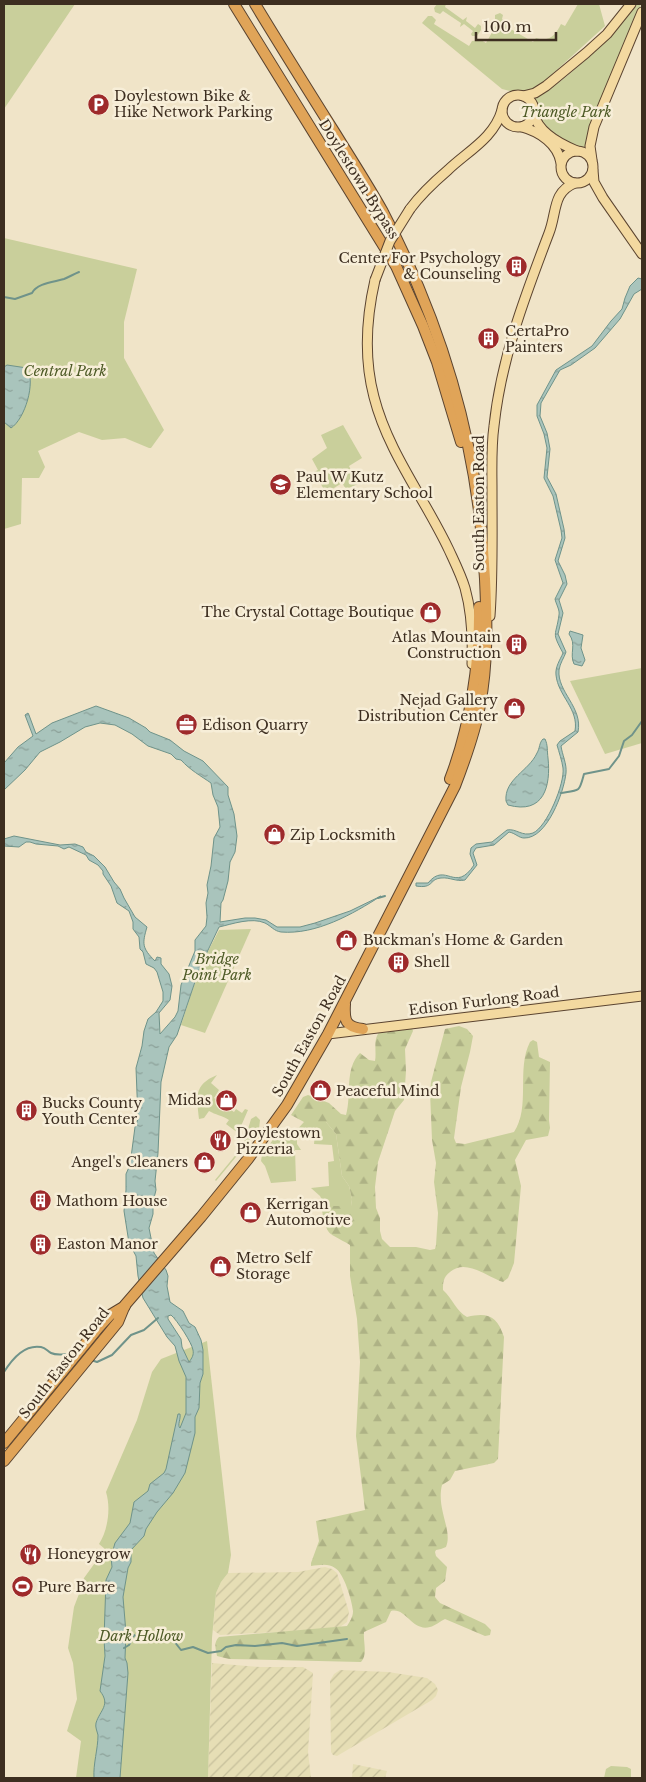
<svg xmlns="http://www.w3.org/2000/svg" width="646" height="1782" font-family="'Libre Baskerville',serif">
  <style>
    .farmland { fill: url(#farmland-furrows) }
    .green { fill: #c9cf9b }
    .forest { fill: url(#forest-firs) }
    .water { fill: url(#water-ripples); stroke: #6f938a; fill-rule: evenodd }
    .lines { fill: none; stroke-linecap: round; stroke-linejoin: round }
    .stream { stroke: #6f938a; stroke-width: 2 }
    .major-casing { stroke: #5b4430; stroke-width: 11 }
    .highway-casing { stroke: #5b4430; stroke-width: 12 }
    .major { stroke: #f3d9a0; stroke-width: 9 }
    .highway { stroke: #e0a458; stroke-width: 10 }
    .major-bridge-casing { stroke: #5b4430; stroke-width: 11; stroke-linecap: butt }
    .major-bridge { stroke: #f3d9a0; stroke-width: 9 }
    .labels { text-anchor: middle; stroke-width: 5; stroke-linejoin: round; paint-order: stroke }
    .poi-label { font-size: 14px; fill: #3d2e20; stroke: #f7eed8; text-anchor: start }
    .park-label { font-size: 14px; font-style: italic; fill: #4d5a26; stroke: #f7eed8 }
    .street-label { font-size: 14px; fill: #3d2e20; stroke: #f7eed8 }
  </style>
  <defs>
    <pattern id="farmland-furrows" width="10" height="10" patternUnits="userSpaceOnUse" patternTransform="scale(1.25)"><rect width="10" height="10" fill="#e6deb5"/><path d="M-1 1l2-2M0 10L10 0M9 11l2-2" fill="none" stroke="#c6bf9b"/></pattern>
    <pattern id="forest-firs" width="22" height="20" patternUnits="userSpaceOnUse" patternTransform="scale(1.25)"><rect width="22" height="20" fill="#c9cf9b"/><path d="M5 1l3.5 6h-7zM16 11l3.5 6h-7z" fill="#aeb285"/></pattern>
    <pattern id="water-ripples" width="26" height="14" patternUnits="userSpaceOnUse" patternTransform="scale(1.25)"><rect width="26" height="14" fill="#a9c4bc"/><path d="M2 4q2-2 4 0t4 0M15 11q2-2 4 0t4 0" fill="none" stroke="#8ba098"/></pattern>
  </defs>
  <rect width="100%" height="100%" fill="#f0e4c8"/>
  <g class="farmland">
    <polygon points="325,1567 332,1569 337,1573 349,1612 347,1622 340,1627 313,1630 220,1635 213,1630 216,1593 221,1582 228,1573 298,1572"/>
    <polygon points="212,1663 260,1667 303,1667 313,1673 308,1752 311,1778 208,1778"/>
    <polygon points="340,1670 388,1672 427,1678 435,1684 438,1690 436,1696 432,1700 337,1756 333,1755 331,1752 330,1681 334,1674"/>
    <polygon points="353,1764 387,1771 385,1778 352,1778"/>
  </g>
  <g class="green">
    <polygon points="4,4 75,4 4,109"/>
    <polygon points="437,4 446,4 445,7 463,20 467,17 466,21 475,28 478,24 481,26 481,30 477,36 472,36 471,34 473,31 464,24 460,27 461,23 443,11 440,14 435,12 434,8"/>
    <path d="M578,4h21l6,22 -67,61 -16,7 -20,-5 -80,-66 6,-7h4l4,4 -2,4 35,22 3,-5 9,-1 5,3 12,-21 -3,-3v-4l5,-2 3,2 -1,4 7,9 24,14 3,-4c13,4 19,-2 25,-14l4,2z"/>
    <path d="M636,4h5l-42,99 -10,27 -3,19c-16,-2 -43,-15 -48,-32 -3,-7 -3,-12 -6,-19 22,-6 66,-49 83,-67 8,-8 14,-18 21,-27z"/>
    <polygon points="4,238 137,269 124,322 124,358 164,430 151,448 149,448 125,438 102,440 79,432 38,451 45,467 39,478 22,478 21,524 4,529"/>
    <polygon points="343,425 362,458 349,466 358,484 346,489 342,483 326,493 314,472 318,470 312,459 327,448 321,435"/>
    <polygon points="642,668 642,743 605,754 570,681"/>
    <polygon points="251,929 205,1033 181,1025 200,967 219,930"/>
    <path d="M217,1075l-6,8 8,7 -5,8 20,14 2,-3 6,4 3,-4 3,1 -10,23 -12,-9 3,-4c-8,-5 -13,-5 -20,-9l-5,7 -5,1c-2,-22 -6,-34 18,-44z"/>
    <polygon points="256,1116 260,1120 259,1129 216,1181 215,1180 243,1146 251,1119"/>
    <polygon points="304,1122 326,1122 336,1134 342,1176 349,1186 352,1199 351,1206 325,1206 320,1196 311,1188 329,1186 328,1162 334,1161 332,1145 314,1144 315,1134 303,1134 302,1138 297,1139 297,1144 301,1150 295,1150 296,1181 271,1183 265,1166 261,1161 262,1155 277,1134 293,1134"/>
    <path d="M207,1341l24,214 -3,18 -7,9 -5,11 -4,45 -4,140h-132l5,-37 -14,-10 10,-32 -4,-36 -5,-15 6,-41 8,-21 2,-8 21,-29 -6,-5c9,-14 12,-36 7,-52l31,-72 15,-48 9,-13z"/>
    <polygon points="611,1766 627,1767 631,1769 631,1778 604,1778 606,1769"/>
  </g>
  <path class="forest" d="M459,1026l8,3 6,7 -3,16 -9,35 -7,51 2,5 9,1 49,-12c17,-25 2,-63 16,-90l3,-2 4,2 2,15 11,5 -1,58 1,8 -2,8 -22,4 -11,20 6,26 -7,77 -6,15 -5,4c-16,-5 -37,-24 -53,-10 -7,5 -7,11 -7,18 10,9 13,21 24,27 21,-5 30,-1 37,20l-6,122 -4,4 -39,8 -5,9 -8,5c-6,24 11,45 4,62l-5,2 -5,1 -1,2 1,4 11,11 -2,14 -9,7 -1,9 5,6 45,21 6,6 -1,5 -5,1 -40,-17c-5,2 -10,7 -15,8 -18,5 -24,-20 -39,-16l-5,11 -22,10c-1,10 4,22 -3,30l-132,-3 -12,-3c-1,-7 -4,-13 2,-19l128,-11c3,-5 6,-9 6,-15 -1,-10 -9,-38 -18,-43 -6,-5 -16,-3 -24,-2v-3l8,-22 -3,-20 49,-11 -9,-74 4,-74 -3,-43 -7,-43v-31c-23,-14 -22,-7 -28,-34l3,-5h26l1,-7 -3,-13 -7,-10 -6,-42 -10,-12h-22l-13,-7 12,-18 5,-2 21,8 12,11 5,1c6,-20 -2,-46 14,-62l9,7 6,1c2,-11 -3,-22 6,-31l31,-2 1,3 -8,18 1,22 -2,29 -9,11 -17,51 -3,25 1,21 4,10v13l2,8 8,8h26l14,3 5,-1 1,-4 2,-32 -4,-31 2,-19 -4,-23 -2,-48 1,-10 14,-53z"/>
  <g class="water">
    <path d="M638,278l4,1v10l-8,5 -14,25 -25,29 -24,17 -11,5 -19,33 -1,13 7,17 3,16 -3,28 9,17 8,35 1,9 -7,23 7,14 2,9 -8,16 4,13 -5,21 8,18c-2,6 -6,11 -7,18 -2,22 24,37 19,62l-17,14c1,8 6,18 5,27 -2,19 -19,66 -42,65 -5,0 -9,-5 -15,-6l-15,13 -18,3 -3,5 4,12 -12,15c-9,2 -15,-3 -24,-2 -12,1 -7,11 -25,8v-3h12c18,-22 27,11 46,-18l-4,-11 1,-6 5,-4 16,-2 15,-12c9,-2 15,7 26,3 14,-6 32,-50 30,-65 -1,-7 -4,-16 -6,-23l3,-4 15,-10c4,-22 -17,-35 -19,-56 -1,-8 4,-15 7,-22 -12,-22 -7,-16 -4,-38 1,-5 -3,-11 -4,-16l8,-16 -8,-23 7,-22 -1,-8 -8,-34 -9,-18 3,-30 -3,-14 -7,-18v-11l19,-35 36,-24 19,-25 11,-12 3,-11 5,-12z"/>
    <path d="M7,365l20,3c9,14 -2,51 -16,60l-7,-6v-55z"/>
    <path d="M570,631l13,4 -2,13 4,12 -3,6 -8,-2c-5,-11 3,-19 -5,-30z"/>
    <path d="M96,706l33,12 17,10 4,4 20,8 14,11 19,10 25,26v8l6,19 3,22 -2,16 -5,10 -2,19 -5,19 -2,3 -1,19 25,-4h10l11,2 11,7h23l15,-4 35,-12 31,-15c-28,18 -65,39 -100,36 -7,-1 -10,-6 -16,-9 -13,-6 -33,1 -46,4l-19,40 -23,68 -8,12 -8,35 -3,71 -3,28 1,9 -3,12v12l-4,14 5,25 12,17 2,6 -1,10 3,16 13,9 6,12 6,4 6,13 2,10v24l-3,9 -1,25 -4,9v16l-10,40 -12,20 -16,19 -11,17 -2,7 -13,14v12l-3,6 -5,29 3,36 -1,25 2,5 1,10 -8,105h-26c-1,-14 4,-29 4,-43 -1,-4 -3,-8 -2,-12 4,-13 15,-18 4,-32l5,-35 -1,-17 2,-59 6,-13 -1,-10 4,-14 15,-20 4,-21 14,-11 2,-7 14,-11 2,-4 12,-55h2c1,5 -3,11 0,14l6,-15v-36l-7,-16 -4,-15 -8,-9 -24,-39 -5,-22 -2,-20 -7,-13 -5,-32 2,-21v-16l4,-9 5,-38 3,-8 -2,-51 6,-22 2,-15 4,-12 8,-7 7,-11v-9l-6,-20 -3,-4 -8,-4 -3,-12 -3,-3 -1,-12 -6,-8v-7l-4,-11 -12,-8 -6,-17 -8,-12v-3l-5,-6 -9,-5 -3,-5 -17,-8 -5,2 -6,-3 -22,-2 -6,-2h-4l-7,5 -15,-1v-7l10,-3 46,9 15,-1 8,3 3,5 8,4 11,11 9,15 6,7 4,9 11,19 12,10c-5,17 -5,21 8,34l2,-4 4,1v6l8,10 3,12 -2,14 -11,13 1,21 15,-17 3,-6 3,-26 14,-34v-11l11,-14 1,-9 -1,-14 2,-10 -1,-8 4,-19 3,-28 6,-11 -2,-20 -5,-12 -2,-12c-10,-7 -21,-13 -30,-23l-5,-1 -5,-5 -23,-8 -16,-12 -17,-9 -15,-2 -15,4 -25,15 -20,10 -15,18 -21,20v-27l14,-16 15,-11 -8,-21 3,-2 1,2 7,19 16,-11zM171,1315c6,5 21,28 22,35 1,5 -1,8 -4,12l-7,-15 -1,-8 -13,-20v-3z"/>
    <path d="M543,739h2c3,6 2,12 3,19 3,28 -4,57 -40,47l-2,-4c-2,-22 23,-30 31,-48 3,-5 2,-10 6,-14z"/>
  </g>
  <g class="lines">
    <g class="stream">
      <path d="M4,297l11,2 17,-6c5,-10 22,-11 32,-14 5,-2 10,-5 15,-7"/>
      <path d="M561,793c20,-3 18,-1 23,-19l25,-5 10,-13 5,-15 8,-6 10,-14"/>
      <polyline points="378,898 385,896"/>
      <polyline points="91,1360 97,1362 112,1355 131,1335 144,1330 158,1318"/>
      <path d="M4,1372c8,-13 20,-28 37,-25 5,1 6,4 10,6 6,3 13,1 19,1"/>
      <polyline points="124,1648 129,1645 134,1635 141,1639 154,1633 158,1640 170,1636 181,1650 193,1647 208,1653 221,1651 226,1647 236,1645 255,1646 282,1643 297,1646 347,1639"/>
    </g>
    <defs>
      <g id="major">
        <circle cx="518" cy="111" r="16"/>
        <polyline points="523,96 535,93 546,86 586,53 607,34 631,4"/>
        <path d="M534,114c4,19 26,30 43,37"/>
        <path d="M522,127c18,5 36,17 39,36"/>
        <circle cx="577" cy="167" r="16"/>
        <polyline points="592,160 590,146 594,127 642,12"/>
        <polyline points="593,170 594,182 603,198 642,254"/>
        <path d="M410,209c11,-15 24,-27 38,-39 20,-19 46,-32 54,-60"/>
        <path d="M375,280c-9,39 -11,79 -1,117 14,55 51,102 75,153 6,13 12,25 16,38 7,25 8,50 7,76"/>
        <path d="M490,616c3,-42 2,-83 2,-125 0,-21 -1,-44 2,-65 7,-67 31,-130 55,-193 8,-20 3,-41 26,-50"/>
        <polyline points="328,1034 642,996"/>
      </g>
      <g id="highway">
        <polyline points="234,4 396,266 423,326 437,362 461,442"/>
        <path d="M450,779c20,-52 30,-116 29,-172"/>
        <path d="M345,1004c-1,16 0,23 18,25"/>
        <polyline points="4,1443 99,1327 110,1315 125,1306"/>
        <path d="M4,1461l114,-139 7,-17 76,-88 47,-58 39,-54 41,-71 127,-248c10,-26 20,-53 25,-81 8,-42 7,-83 5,-126 -6,-128 -42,-253 -102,-367 -15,-27 -32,-53 -48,-79 -27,-43 -54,-86 -80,-129"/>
      </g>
    </defs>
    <use href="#major" class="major-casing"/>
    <use href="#highway" class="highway-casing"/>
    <use href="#major" class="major"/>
    <use href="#highway" class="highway"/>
    <defs>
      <polyline id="major-bridge" points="375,280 390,241 410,209"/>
    </defs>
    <use href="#major-bridge" class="major-bridge-casing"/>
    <use href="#major-bridge" class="major-bridge"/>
  </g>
  <defs>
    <symbol id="parking-disc" viewBox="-11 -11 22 22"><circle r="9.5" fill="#9e2a2b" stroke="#f7eed8"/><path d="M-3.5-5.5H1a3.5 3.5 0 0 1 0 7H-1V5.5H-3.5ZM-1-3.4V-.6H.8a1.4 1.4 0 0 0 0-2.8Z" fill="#fff"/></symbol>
    <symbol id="building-disc" viewBox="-11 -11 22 22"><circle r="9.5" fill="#9e2a2b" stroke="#f7eed8"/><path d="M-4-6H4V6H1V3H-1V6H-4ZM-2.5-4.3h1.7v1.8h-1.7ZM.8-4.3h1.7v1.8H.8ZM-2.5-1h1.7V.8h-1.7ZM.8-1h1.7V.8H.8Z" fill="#fff"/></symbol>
    <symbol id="school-disc" viewBox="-11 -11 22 22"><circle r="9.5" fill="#9e2a2b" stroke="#f7eed8"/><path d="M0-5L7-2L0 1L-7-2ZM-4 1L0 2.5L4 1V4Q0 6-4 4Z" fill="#fff"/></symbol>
    <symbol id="shop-disc" viewBox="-11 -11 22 22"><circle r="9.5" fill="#9e2a2b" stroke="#f7eed8"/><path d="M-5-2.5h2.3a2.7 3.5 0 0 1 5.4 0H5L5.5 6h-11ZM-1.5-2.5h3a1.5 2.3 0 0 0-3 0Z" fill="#fff"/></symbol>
    <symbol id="office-disc" viewBox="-11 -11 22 22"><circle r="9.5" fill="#9e2a2b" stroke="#f7eed8"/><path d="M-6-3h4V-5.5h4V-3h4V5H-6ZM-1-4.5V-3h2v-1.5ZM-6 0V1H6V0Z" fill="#fff"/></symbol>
    <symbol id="restaurant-disc" viewBox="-11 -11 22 22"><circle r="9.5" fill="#9e2a2b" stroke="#f7eed8"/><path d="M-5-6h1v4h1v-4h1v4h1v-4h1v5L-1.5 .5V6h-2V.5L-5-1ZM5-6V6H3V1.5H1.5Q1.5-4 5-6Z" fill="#fff"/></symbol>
    <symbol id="stadium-disc" viewBox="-11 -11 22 22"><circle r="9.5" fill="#9e2a2b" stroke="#f7eed8"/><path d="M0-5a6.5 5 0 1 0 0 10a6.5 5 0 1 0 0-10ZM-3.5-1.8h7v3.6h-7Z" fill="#fff"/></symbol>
  </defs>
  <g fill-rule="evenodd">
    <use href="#parking-disc" x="86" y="92" width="25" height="25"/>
    <use href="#building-disc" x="504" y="254" width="25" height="25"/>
    <use href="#building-disc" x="476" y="326" width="25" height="25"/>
    <use href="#school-disc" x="268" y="472" width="25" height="25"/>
    <use href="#shop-disc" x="418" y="600" width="25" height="25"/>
    <use href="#building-disc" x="504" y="632" width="25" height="25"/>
    <use href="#shop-disc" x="502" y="696" width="25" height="25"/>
    <use href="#office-disc" x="174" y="712" width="25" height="25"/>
    <use href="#shop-disc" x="262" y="822" width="25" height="25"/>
    <use href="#shop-disc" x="334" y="928" width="25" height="25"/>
    <use href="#building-disc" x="386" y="950" width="25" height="25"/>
    <use href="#shop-disc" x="308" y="1078" width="25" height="25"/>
    <use href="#shop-disc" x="214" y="1088" width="25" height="25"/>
    <use href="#building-disc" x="14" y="1098" width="25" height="25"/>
    <use href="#restaurant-disc" x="208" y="1128" width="25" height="25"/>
    <use href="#shop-disc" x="192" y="1150" width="25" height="25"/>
    <use href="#building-disc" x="28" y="1188" width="25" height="25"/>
    <use href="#shop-disc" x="238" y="1200" width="25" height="25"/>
    <use href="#building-disc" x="28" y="1232" width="25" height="25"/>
    <use href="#shop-disc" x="208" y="1254" width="25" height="25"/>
    <use href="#restaurant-disc" x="18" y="1542" width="25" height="25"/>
    <use href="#stadium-disc" x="10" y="1574" width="25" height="25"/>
  </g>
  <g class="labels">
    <g class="poi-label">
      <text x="114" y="101">Doylestown Bike &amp;<tspan x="114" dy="16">Hike Network Parking</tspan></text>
      <text x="501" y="263" text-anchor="end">Center For Psychology<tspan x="501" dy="16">&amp; Counseling</tspan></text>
      <text x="505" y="336">CertaPro<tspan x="505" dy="16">Painters</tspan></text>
      <text x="296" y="482">Paul W Kutz<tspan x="296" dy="16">Elementary School</tspan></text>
      <text x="414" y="617" text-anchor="end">The Crystal Cottage Boutique</text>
      <text x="501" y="642" text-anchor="end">Atlas Mountain<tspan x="501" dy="16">Construction</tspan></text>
      <text x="498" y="705" text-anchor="end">Nejad Gallery<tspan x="498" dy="16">Distribution Center</tspan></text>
      <text x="202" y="730">Edison Quarry</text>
      <text x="290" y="840">Zip Locksmith</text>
      <text x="363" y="945">Buckman's Home &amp; Garden</text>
      <text x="414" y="967">Shell</text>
      <text x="336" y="1096">Peaceful Mind</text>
      <text x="211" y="1105" text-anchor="end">Midas</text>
      <text x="42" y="1108">Bucks County<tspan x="42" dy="16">Youth Center</tspan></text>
      <text x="236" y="1138">Doylestown<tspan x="236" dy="16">Pizzeria</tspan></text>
      <text x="188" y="1167" text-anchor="end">Angel's Cleaners</text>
      <text x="56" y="1206">Mathom House</text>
      <text x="266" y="1209">Kerrigan<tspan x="266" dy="16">Automotive</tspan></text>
      <text x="57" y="1249">Easton Manor</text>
      <text x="236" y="1263">Metro Self<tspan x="236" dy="16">Storage</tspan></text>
      <text x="47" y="1559">Honeygrow</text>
      <text x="38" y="1592">Pure Barre</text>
    </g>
    <g class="park-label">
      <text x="566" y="117">Triangle Park</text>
      <text x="65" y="376">Central Park</text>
      <text x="217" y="964">Bridge<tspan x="217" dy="16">Point Park</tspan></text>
      <text x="141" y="1641">Dark Hollow</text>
    </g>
    <g class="street-label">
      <text transform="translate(359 179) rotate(58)" y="5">Doylestown Bypass</text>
      <text transform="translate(479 503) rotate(-90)" y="5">South Easton Road</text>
      <text transform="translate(484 1001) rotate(-7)" y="5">Edison Furlong Road</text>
      <text transform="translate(309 1036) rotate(-61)" y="5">South Easton Road</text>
      <text transform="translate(64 1363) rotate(-52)" y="5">South Easton Road</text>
    </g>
  </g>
  <rect width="646" height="1782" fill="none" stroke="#3d2e20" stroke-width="10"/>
  <path d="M476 32v8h80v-8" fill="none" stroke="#3d2e20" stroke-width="2.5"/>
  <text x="483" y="32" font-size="15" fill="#3d2e20" stroke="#f7eed8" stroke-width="4" paint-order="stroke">100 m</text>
</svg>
